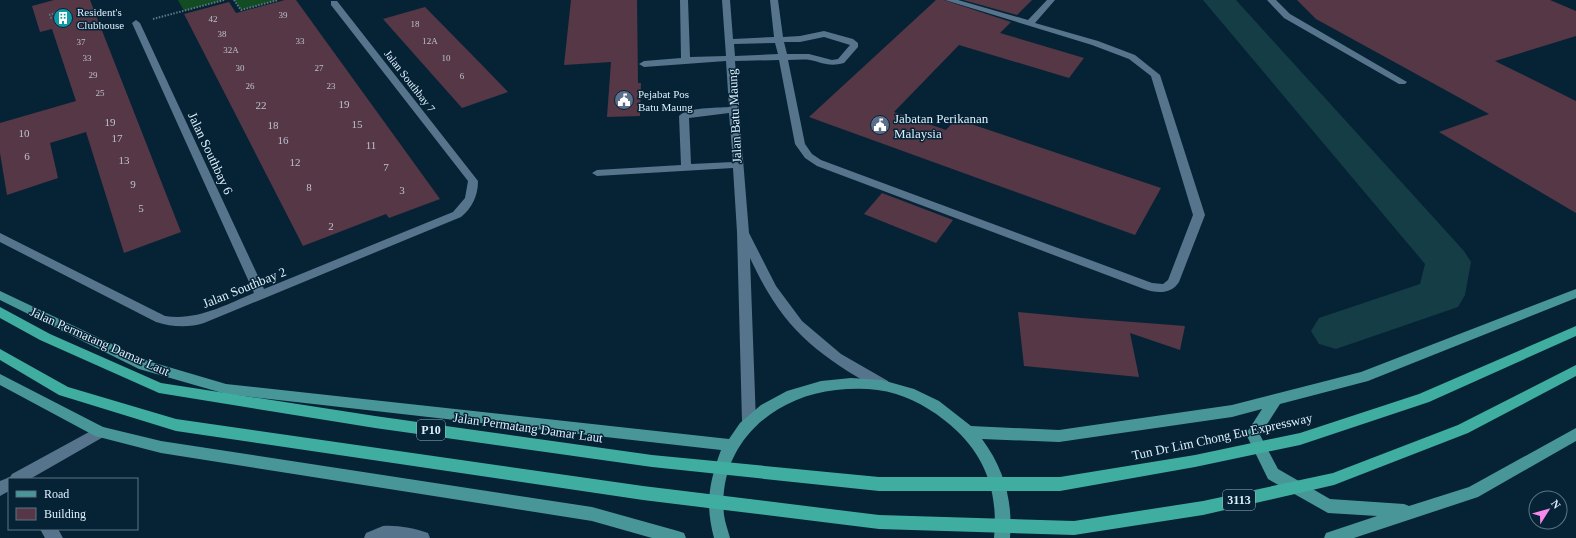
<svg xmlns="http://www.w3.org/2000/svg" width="1576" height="538" font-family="'Times New Roman',serif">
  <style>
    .green { fill: #134c22 }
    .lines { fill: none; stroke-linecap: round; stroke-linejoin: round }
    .river { fill: #143d45; fill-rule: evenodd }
    .building { fill: #563746 }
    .path { stroke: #5e7687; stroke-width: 2; stroke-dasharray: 1.5 1.5; stroke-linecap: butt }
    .minor { fill: #56748b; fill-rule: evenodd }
    .major { fill: #489697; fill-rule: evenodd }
    .highway { fill: #3fad9f; fill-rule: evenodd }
    .labels { text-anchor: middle; stroke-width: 3; stroke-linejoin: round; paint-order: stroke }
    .far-number-label { font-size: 9px; fill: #bcc1ce }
    .far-poi-label { font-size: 11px; fill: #deeffc; stroke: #062336; text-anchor: start }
    .far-street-label { font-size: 11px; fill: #deeffc; stroke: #062336 }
    .number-label { font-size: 11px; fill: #bcc1ce }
    .shield { fill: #062336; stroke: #9db2c1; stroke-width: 1 }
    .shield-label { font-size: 12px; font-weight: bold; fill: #deeffc }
    .street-label { font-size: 13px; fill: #deeffc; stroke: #062336 }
    .poi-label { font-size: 13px; fill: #deeffc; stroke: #062336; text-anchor: start }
  </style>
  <rect width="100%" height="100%" fill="#062336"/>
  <g class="green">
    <polygon points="178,0 224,0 184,11"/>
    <polygon points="234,0 278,0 241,10"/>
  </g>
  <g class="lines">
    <polygon class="river" points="1203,0 1236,0 1464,251 1471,262 1465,295 1458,307 1336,349 1319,344 1311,331 1319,318 1420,284 1425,264"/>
  </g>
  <g class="building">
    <polygon points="54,0 90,0 181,232 124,253 86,132 50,143 58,178 7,195 0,153 0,123 76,101 52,29 40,32 32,6"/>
    <polygon points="285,0 296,0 440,199 389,218 386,214 303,246 184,14 229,2 236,13"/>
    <polygon points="571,0 637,0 638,83 641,83 640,116 607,117 611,62 564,65"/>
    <polygon points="936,0 944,0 1011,22 1000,33 1084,58 1069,78 959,45 894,112 946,130 956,119 1161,188 1135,235 809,117"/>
    <polygon points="963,0 1032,0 1017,15"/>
    <polygon points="1297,0 1550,0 1576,11 1576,36 1495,61 1576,101 1576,213 1439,132 1489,114 1316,19"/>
    <polygon points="425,7 481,64 508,92 462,108 383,19"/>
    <polygon points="882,193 953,220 936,243 864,214"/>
    <polygon points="1018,312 1081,318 1185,326 1180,350 1130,333 1139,377 1024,366"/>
  </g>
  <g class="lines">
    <g class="path">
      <polyline points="234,0 241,10 278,0"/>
      <polyline points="49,15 58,12 59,16 50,18"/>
      <polyline points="153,19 224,0"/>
    </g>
    <g class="minor">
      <path d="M680,0h8l2,57 36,-1 -4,-56h8l3,39 41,-2 -4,-37h8l5,37 17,-1 24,-5 29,8 5,4v4l-14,16c-15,4 -20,0 -34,-3 -7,-1 -15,0 -22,0l17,84 7,10 9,6 331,123 11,1 5,-4 25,-65 -42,-139 -22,-17 -37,-14 -147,-45h13l70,20 19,-20h8l-20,23 63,18 37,14 25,20 45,140 -26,67c-8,13 -23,11 -35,7l-327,-123 -12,-8 -10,-14 -16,-84 -44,1 14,172 27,53 26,35 39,33 47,27 2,4 -2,4 -5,1 -5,-1c-65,-37 -96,-62 -128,-131l6,164 -2,4 -5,2 -5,-2 -2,-4 -5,-190 -4,-64 -136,8 -5,-3 5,-3 84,-5 -2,-49c8,-9 38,-8 50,-9l-3,-46 -82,6 -5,-3 5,-3 37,-3zM824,37l26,8 -12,14 -6,1 -23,-6h-22l-3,-12h16zM775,43l3,11 -43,2 -1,-12zM729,113l4,49 -42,2 -2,-46z"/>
      <polygon points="1267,0 1276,0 1290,14 1407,82 1405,84 1399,84 1284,18"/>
      <path d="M331,1h6l141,180c0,15 -6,27 -17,36l-257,106c-15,5 -33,4 -48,-1l-156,-80v-9l165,83c32,5 60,-11 89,-23l-122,-270 4,-3 4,3 124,266 189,-77 12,-14 3,-17 -137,-176z"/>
      <polygon points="100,426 105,428 107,432 105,436 30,479 9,479 9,491 0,496 0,481 10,477 12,474"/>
      <path d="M383,526c14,-1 31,2 45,7l2,5h-66l2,-5z"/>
      <polygon points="40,529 58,529 63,538 45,538"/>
    </g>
    <g class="major">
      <path d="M1576,289v9l-208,83 -88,23 -20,31 18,34 52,30 74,5 5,2 60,-19 107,-59v13l-98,56 -124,41h-30l2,-5 51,-17 -49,-3 -60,-34 -22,-45 16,-25 -30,8 -173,25 -77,-3c22,30 31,61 28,99h-16c4,-42 -6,-77 -37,-107 -17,-16 -38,-30 -61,-37 -19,-6 -40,-6 -60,-4 -65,7 -119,56 -112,125 1,8 4,15 6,23h-16c-9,-34 -5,-55 7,-88l-495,-56 -87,-25 -139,-69v-9l148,70 78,23 503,55 11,-16 21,-18 26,-14 34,-10 30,-3 31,2 32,9 25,12 32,25 88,4 173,-25 129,-33z"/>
      <polygon points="0,374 103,427 161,441 592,507 678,531 684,533 686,538 652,538 592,521 161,453 95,436 0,385"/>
    </g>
    <g class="highway">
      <polygon points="0,307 50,334 161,383 375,416 652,455 879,477 1060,477 1195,455 1300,433 1419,394 1576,326 1576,336 1429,402 1300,445 1195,467 1060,491 879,491 652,467 375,428 159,393 40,340 0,318"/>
      <polygon points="0,349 68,387 176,419 643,486 879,515 1074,521 1203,501 1333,473 1458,425 1576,365 1576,376 1468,433 1334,485 1203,515 1074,535 879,529 643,500 176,431 59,395 0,360"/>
    </g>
  </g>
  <defs>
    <symbol id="building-disc" viewBox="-11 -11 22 22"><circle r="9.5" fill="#0f9aa8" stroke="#062336"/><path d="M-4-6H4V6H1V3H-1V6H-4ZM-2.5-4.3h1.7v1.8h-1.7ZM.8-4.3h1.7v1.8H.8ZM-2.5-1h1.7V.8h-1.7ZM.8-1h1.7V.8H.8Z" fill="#fff"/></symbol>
    <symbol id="civic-disc" viewBox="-11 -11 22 22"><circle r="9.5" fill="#5c6f8a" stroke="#062336"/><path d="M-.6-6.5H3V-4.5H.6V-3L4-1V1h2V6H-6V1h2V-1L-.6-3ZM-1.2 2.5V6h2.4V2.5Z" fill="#fff"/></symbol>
  </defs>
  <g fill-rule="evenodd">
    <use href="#building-disc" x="52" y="7" width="22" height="22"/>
    <use href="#civic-disc" x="613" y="89" width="22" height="22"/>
    <use href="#civic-disc" x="869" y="114" width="22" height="22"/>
  </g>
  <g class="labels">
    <g class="far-number-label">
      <text x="283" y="18">39</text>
      <text x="213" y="22">42</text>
      <text x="415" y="27">18</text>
      <text x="222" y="37">38</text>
      <text x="300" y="44">33</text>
      <text x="430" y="44">12A</text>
      <text x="81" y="45">37</text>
      <text x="231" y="53">32A</text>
      <text x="87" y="61">33</text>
      <text x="446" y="61">10</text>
      <text x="240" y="71">30</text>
      <text x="319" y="71">27</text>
      <text x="93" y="78">29</text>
      <text x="462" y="79">6</text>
      <text x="250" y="89">26</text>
      <text x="331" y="89">23</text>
      <text x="100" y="96">25</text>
    </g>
    <g class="far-poi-label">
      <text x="77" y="16">Resident's<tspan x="77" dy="13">Clubhouse</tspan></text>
      <text x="638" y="98">Pejabat Pos<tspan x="638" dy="13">Batu Maung</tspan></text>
    </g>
    <g class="far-street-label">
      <text transform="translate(410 81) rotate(52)" y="4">Jalan Southbay 7</text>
    </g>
    <g class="number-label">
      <text x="344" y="108">19</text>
      <text x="261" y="109">22</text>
      <text x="110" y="126">19</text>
      <text x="357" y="128">15</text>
      <text x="273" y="129">18</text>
      <text x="24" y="137">10</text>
      <text x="117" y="142">17</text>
      <text x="283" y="144">16</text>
      <text x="371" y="149">11</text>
      <text x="27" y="160">6</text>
      <text x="124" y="164">13</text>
      <text x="295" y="166">12</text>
      <text x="386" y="171">7</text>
      <text x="133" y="188">9</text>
      <text x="309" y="191">8</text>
      <text x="402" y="194">3</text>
      <text x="141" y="212">5</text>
      <text x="331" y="230">2</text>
    </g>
    <g class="shield">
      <rect x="417" y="420" width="28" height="20" rx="3"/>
      <rect x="1223" y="490" width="32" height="20" rx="3"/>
    </g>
    <g class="shield-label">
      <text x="431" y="434">P10</text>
      <text x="1239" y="504">3113</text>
    </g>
    <g class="street-label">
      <text transform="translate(734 116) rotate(-93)" y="5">Jalan Batu Maung</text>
      <text transform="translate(211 153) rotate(65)" y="5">Jalan Southbay 6</text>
      <text transform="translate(244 287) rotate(-22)" y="5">Jalan Southbay 2</text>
      <text transform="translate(100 341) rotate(24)" y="5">Jalan Permatang Damar Laut</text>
      <text transform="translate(528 427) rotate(8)" y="5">Jalan Permatang Damar Laut</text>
      <text transform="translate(1222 436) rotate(-12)" y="5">Tun Dr Lim Chong Eu Expressway</text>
    </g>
    <g class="poi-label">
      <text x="894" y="123">Jabatan Perikanan<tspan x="894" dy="15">Malaysia</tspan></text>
    </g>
  </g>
  <rect x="8" y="478" width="130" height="52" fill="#062336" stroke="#5c7585"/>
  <rect x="16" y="491" width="20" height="6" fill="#489697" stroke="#5c7585"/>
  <text x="44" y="498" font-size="12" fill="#deeffc">Road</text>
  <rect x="16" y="508" width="20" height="12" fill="#563746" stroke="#5c7585"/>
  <text x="44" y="518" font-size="12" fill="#deeffc">Building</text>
  <g transform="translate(1548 510) rotate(53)"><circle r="19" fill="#062336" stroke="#5c7585"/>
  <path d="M0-3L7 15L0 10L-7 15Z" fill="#f788ec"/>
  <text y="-6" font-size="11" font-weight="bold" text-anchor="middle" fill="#deeffc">N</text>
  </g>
</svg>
